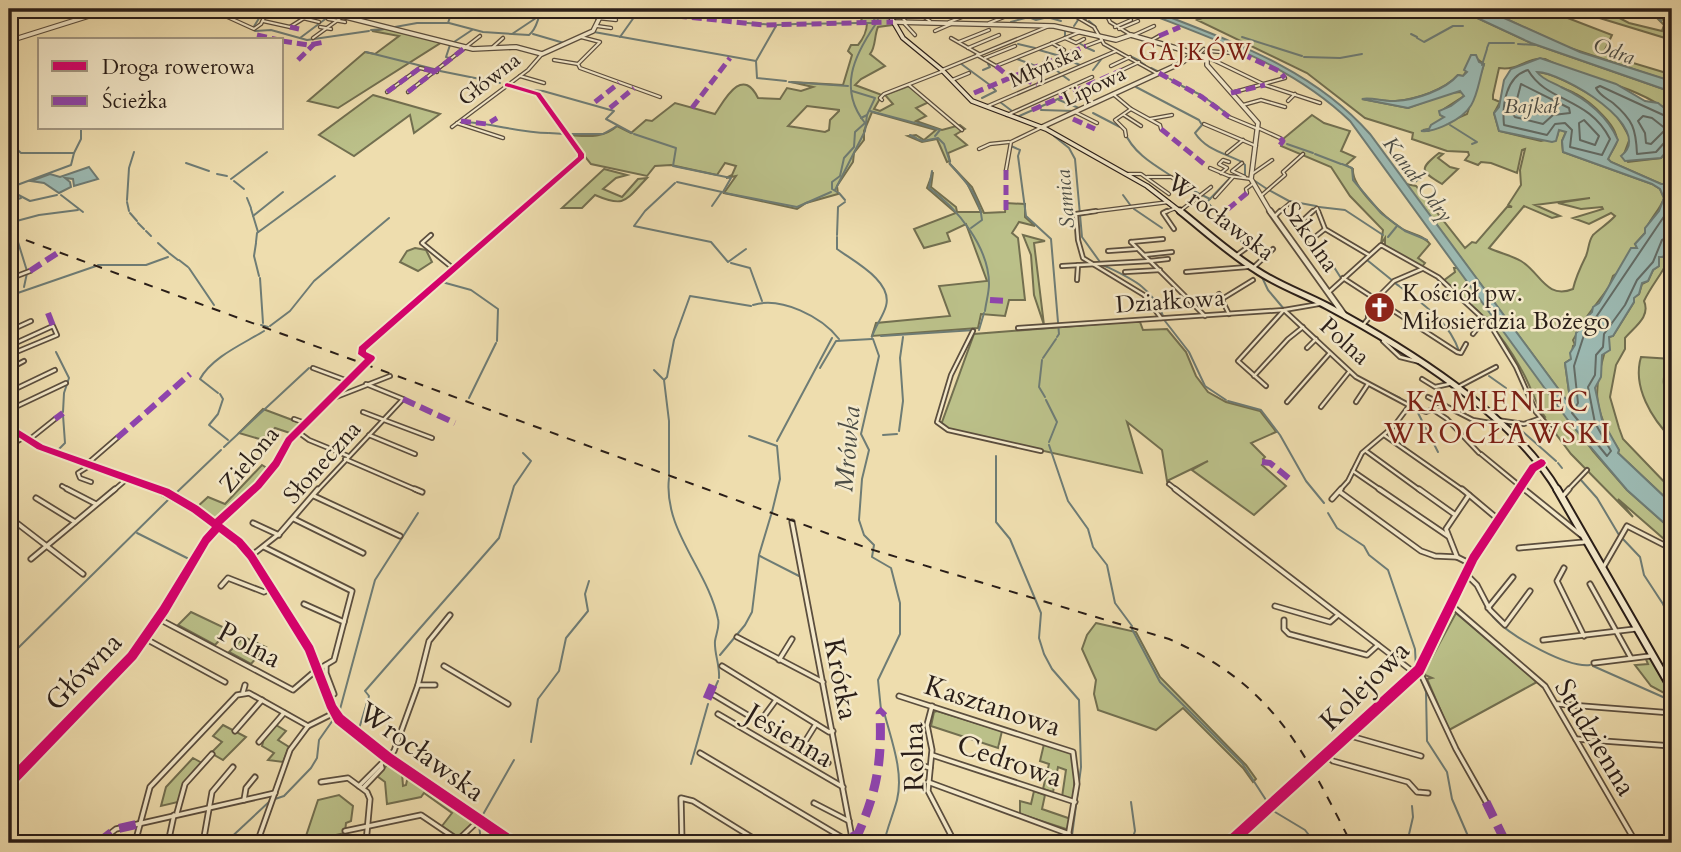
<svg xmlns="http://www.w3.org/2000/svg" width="1681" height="852" font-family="Cardo,serif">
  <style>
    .green { fill: #bbc089; stroke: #726f50; stroke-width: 2; fill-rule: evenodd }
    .water { fill: #9cbab3; stroke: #6e7c75; stroke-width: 2 }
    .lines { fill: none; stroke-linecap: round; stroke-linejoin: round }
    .shore { stroke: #636c66; stroke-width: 2 }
    .stream { stroke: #6e7c75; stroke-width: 2 }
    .minor-far2-casing { stroke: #5b4e3e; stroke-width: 4.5 }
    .minor-far1-casing { stroke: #5b4e3e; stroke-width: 6 }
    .minor-casing { stroke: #5b4e3e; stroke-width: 7 }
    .tertiary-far2-casing { stroke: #5b4e3e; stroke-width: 6 }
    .tertiary-far1-casing { stroke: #5b4e3e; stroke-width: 8 }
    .tertiary-casing { stroke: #5b4e3e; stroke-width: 9 }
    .secondary-far2-casing { stroke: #2a1e18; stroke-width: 6 }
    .secondary-far1-casing { stroke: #2a1e18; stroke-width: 9 }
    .secondary-casing { stroke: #2a1e18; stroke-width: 10 }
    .minor-far2 { stroke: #f4e9ca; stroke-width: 2 }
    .minor-far1 { stroke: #f4e9ca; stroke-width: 2.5 }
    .minor { stroke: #f4e9ca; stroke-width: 3.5 }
    .tertiary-far2 { stroke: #f4e9ca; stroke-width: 3.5 }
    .tertiary-far1 { stroke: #f4e9ca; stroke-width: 4.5 }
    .tertiary { stroke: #f4e9ca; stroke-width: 5 }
    .secondary-far2 { stroke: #f4e9ca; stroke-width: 3.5 }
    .secondary-far1 { stroke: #f4e9ca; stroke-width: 5 }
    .secondary { stroke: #f4e9ca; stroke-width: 6 }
    .rail { stroke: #2a1e18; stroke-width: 2; stroke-dasharray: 9 9; stroke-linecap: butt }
    .quiet-far2 { stroke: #8e44ad; stroke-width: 5; stroke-dasharray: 10 5; stroke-linecap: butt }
    .quiet-far1 { stroke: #8e44ad; stroke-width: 6; stroke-dasharray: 13 6; stroke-linecap: butt }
    .quiet { stroke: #8e44ad; stroke-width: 9; stroke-dasharray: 17 9; stroke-linecap: butt }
    .cycleway-casing { stroke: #f4e9ca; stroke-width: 4 }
    .cycleway { fill: #d6006c; fill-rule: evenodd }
    .labels { text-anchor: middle; stroke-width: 5; stroke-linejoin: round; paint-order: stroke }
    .far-water-label { font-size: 21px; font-style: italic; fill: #4c4d46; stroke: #f4e9ca }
    .far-street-label { font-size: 21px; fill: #2a1e18; stroke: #f4e9ca }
    .far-quarter-label { font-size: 23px; letter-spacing: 2px; fill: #7a1f14; stroke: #f4e9ca }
    .street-label { font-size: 24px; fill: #2a1e18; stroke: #f4e9ca }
    .poi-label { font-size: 24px; fill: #2a1e18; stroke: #f4e9ca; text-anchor: start }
    .water-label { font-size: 26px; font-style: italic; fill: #4c4d46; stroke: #f4e9ca }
    .quarter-label { font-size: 28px; letter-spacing: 2px; fill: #7a1f14; stroke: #f4e9ca }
    .near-street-label { font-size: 28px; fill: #2a1e18; stroke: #f4e9ca }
  </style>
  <rect width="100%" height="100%" fill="#eeddae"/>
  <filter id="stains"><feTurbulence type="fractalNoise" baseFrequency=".00286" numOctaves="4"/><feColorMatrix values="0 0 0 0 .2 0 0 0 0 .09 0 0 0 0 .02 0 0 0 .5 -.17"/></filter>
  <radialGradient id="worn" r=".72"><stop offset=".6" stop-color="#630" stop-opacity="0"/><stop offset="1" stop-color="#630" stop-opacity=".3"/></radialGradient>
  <g class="green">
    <path d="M866,9h19l8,16 -15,2c-4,9 -2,20 -8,27l15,12 -24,13 -6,6 27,10 -8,14 6,2 13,-7 -8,-9 24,-9 20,16 -13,6 10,8 -10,5 26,9 18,-5 5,4 -10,6 12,10 -19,8 2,8 -3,1 -10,-23 -15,3 -14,-6 8,-1 8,5 12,-10 -64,-18 -8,19v9l-10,13 -1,9 -16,24 1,8 -32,9 -9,6 -73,-16 12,-17 -10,2 6,-3 4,-9 -11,-3 -8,12 -46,-10 -16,1 -8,10 -56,-12 -23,-29c18,1 35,4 49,-9l14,7 15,-13 6,1 23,-18 40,11c9,-13 27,-49 43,-16l22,1 7,-11 14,3 12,-4 -22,-5 52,3 9,-30 -4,-4 3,-6h7c5,-6 9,-15 9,-22h-7zM807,106l32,4v1l-9,9 -1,10 -4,2 -37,-6z"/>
    <path d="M1328,9h130l73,34 141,49v22c-36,-30 -86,-34 -127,-55 -20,-2 -25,12 -46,9l-6,27v4l7,3 -6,11 5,18 42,10 16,-4 2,-8 7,3 -4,9 1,11 89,32 8,5 4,9c-4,13 -17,23 -19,35l-10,11 3,4 -7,1 -12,23 -6,4 -4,11 -21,28 -15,25 2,5 -2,1 -2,13 -6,4 6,43 -165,-222 10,2 49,62 7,-6 4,1 31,-36h5l-4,-2 13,-20 -1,-15 5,-21 -3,1 -5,23 -26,-10 -10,-1 -3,3 -13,-5 4,-5 -1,-3 -21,-1 -35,-12 1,-6 -48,-15 -58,-45 -110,-53c15,-8 35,-5 43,-9 8,4 13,2 21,2 23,3 43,1 67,-4zM1476,58l8,6 -17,50 -39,17 -5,-1 6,-1 16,-12 -1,-8 20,-13 -2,-4 -13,1 -41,15 -46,-9c11,-1 23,3 34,2 20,-2 49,-11 62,-26l5,1zM1590,198l-32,5 23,6 21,-2 1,2 -30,9 16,6 22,-11 4,3c-6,7 -16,13 -22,19 -5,7 -4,14 -7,21 -6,12 -10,20 -13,33 -27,11 -33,-17 -52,-28 -10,-6 -22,-8 -32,-13l35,-42 28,12 8,-2 -25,-11z"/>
    <polygon points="1485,9 1561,9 1560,15 1612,35 1603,54 1663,72 1672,78 1672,82 1567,47"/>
    <polygon points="1570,9 1596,13 1595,9 1604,10 1629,23 1662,31 1664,25 1656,17 1655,11 1650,9 1655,10 1664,21 1672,17 1672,45 1665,38"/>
    <polygon points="390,28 442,42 338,108 308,101 365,52 375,54 399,36 372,31"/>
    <path d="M1536,72c18,0 61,25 75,38 8,7 14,19 19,28l-6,16 4,8 33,-4 11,-13v39h-11l-50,-22 -3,-3c2,-6 6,-10 8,-15 6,-16 -27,-43 -40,-50 -12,-7 -31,-10 -40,-22z"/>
    <polygon points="373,95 440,114 414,133 410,115 354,156 319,135"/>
    <path d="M1312,115l12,8 26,8 -9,20 14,6 -9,8 7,4c-2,18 34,50 48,59 9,6 23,7 29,16l-12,14 7,5 -4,5 -39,-24h3v-6l-4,6 2,-14 -33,-34 -19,-29 -50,-21 2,-7z"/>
    <path d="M1439,153l4,1 -5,4 12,9 8,2 -16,15c-22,-13 -23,-15 -3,-31z"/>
    <polygon points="949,163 972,187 984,213 1005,212 1006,203 1025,204 1025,217 1035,226 1019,222 1012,233 1018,238 1025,300 1009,300 1005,316 981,314 978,328 872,336 876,323 950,316 939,286 987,281 966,224 947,233 950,241 924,248 914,229 956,213 927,188 933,172 931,187 956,207 957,212 981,212 967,183"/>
    <path d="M604,169l23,6 -11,3 -13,11 19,8 16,-18 9,-1c-22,23 -22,30 -52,17l-13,13h-20z"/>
    <polygon points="1023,235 1045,241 1034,243 1044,325 1034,295 1031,255"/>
    <path d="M1672,241c0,24 -17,37 -28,60 7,16 -10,26 -19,37v11l-9,16 -6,32 9,31 4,11 49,51v14l-54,-51 1,-3c-31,-46 -24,-64 -10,-113l4,-1 21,-34 -1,-4 6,-4 3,-10 6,-3 5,-11 6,-4v-9l4,-1 4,-12z"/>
    <polygon points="415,248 426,250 432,262 418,271 400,262 407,251"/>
    <path d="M1454,268h4l135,183 34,39 45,40v16l-54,-47 15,18 -62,-63 -33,-44 5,8 2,-1c-10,-14 -15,-33 -24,-48 -20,-37 -45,-63 -78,-88l12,-9z"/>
    <polygon points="1124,322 1140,322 1143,330 1167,329 1186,352 1196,376 1208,392 1226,402 1260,411 1274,429 1276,432 1251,443 1265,457 1263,459 1266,462 1262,465 1286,486 1254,515 1192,470 1208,461 1167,481 1162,450 1127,422 1142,473 946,429 941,425 974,334"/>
    <path d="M1641,357l31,2v6c-8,6 -10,14 -7,24l7,4v46c-20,-20 -40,-52 -31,-82z"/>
    <polygon points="263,409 303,424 293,434 275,428 263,440 239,433"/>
    <polygon points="262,465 270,470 219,519 215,521 196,508 208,497 225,504"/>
    <polygon points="191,612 229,630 215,645 178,625"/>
    <polygon points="1456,613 1537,682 1449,730 1427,679 1432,678 1425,675 1424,672"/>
    <polygon points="1096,623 1136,632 1160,677 1246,765 1256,779 1253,782 1243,768 1183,708 1156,730 1098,710 1094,694 1096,680 1082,649 1087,635"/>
    <polygon points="244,637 266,647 251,664 229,652"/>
    <polygon points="1645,657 1650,657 1669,691 1664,693 1651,686 1635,665 1648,664"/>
    <polygon points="937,711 1002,731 998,748 931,726 934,712"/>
    <polygon points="223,725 246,737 223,760 211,753 222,742 213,736"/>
    <polygon points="276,725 286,731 278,740 289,747 283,762 268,760 274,753 262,746 264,738"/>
    <polygon points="1044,744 1072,753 1075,772 1073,800 1062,797 1066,770 1058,767 1053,792 1043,789 1049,764 1040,761"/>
    <polygon points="193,758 202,763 184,784 178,802 161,806 166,787"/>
    <polygon points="388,764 402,773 403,786 406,785 408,776 476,822 458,838 442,826 452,813 424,793 421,797 387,804 385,782 377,776"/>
    <polygon points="1034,791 1045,795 1042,809 1071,819 1069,830 1020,814 1020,801 1031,804"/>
    <polygon points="339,795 353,806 351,821 346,823 345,833 304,842 318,800"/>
  </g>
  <g class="water">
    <path d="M1137,9h12c80,32 162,58 221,125l201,272 -6,-43 6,-4 -1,-6 5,-8 1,-12 8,-8v-5l8,-8 1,-5 6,-4 32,-55h6l-2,-4 10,-11v-5l14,-17 5,-13 -4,-9 -8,-5 -89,-32 -1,-11 4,-9 -7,-2 -3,11 -4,1 -53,-11 -5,-18 5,-6 5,-27 7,-11 29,-11 76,26 29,17 13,2 14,11v31l-11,13 -36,3 -4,-5c36,-28 -59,-84 -84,-84 6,8 15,10 24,15 26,12 46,28 57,53l-10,19 3,3 50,22h11v57l-4,3v4l-5,9h-4v9l-6,4 -5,11 -6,2 -3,11 -5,4v4l-21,34 -4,1 1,13 -8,5 -1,22 -6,11 7,32 17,30 -1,3 54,51v26l-45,-40 -57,-67 -220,-302c-60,-58 -138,-82 -213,-112z"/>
    <path d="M1210,9h116c-17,5 -73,10 -86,2l-6,3z"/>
    <polygon points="1458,9 1484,9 1580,52 1665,79 1672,82 1672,92 1531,43"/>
    <path d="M1471,55h5l3,7 5,2c-9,31 -6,45 -36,60 -9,4 -17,8 -27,7l8,-2 2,-4 13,-8 -4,-2 -1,-4 12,-5 13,-10 -4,-5 -52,17 -46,-9c10,-2 22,3 33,2 21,-1 50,-11 63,-26l5,1 4,-4 -3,-2z"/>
    <polygon points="89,167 98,179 74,186 73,179 65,178 70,182 71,187 59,193 44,183 31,181 50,174 60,177"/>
  </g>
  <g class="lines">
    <g class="shore">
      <path d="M1528,70c19,33 61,27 82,69l-8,16 -32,-8 2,-17 -7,-7 -10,1 -8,11 -43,-10c-2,-20 2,-49 24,-55z"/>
      <polygon points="1521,84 1569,108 1570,113 1553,115 1543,124 1515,117 1513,114"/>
      <polygon points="1643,116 1652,118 1666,129 1651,144 1646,143 1645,133 1638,121"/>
      <path d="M1672,119l-72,-33 -4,2c3,7 10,10 17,15 20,17 23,26 24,51l19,-2 9,-10 7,-1"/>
      <polygon points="1584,120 1599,136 1595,145 1580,140 1579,123"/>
      <polyline points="1672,193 1665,215 1584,335 1574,366 1578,403 1572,413 1607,456 1611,451 1595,423 1588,387 1595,375 1596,355 1603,347 1604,334 1625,305 1637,280 1653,262 1662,240 1672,235"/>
    </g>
    <g class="stream">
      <polyline points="445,9 450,17 448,23"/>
      <polyline points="869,9 876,23"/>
      <polyline points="1009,9 1036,20 1044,18"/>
      <polyline points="1651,9 1661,21"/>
      <polyline points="1077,10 1079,13"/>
      <polyline points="1082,16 1086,20"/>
      <polyline points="1047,17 1061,21"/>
      <polyline points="9,20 15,9"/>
      <polyline points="1089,21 1096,27"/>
      <polyline points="1011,22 1025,18"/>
      <polyline points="747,23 775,25"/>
      <polyline points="860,23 874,23"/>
      <polyline points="877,23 880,9"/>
      <polyline points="797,24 859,23"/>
      <polyline points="777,25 796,24"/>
      <polyline points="1074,26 1080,17"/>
      <path d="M395,27l22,-4h32l34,9 46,3c10,-8 7,-18 15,-26"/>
      <polyline points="253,28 261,15 259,9"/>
      <polyline points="1065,29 1065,37"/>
      <polyline points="371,30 384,29"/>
      <polyline points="255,31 271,30 307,40 369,31"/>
      <polyline points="594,32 756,61 757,78 786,81"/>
      <polyline points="512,34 539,16"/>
      <polyline points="533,34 564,43"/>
      <polyline points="1411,34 1417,37"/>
      <polyline points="620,37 637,13"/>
      <polyline points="1242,37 1302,56"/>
      <polyline points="300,38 332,14"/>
      <polyline points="1068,38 1076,42"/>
      <polyline points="1417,38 1424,42 1453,26 1463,26"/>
      <polyline points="454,42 472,30"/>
      <polyline points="1079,43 1084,46"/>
      <polyline points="1018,44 1035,48"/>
      <polyline points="1518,44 1536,45"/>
      <polyline points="1085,47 1094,51"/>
      <polyline points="1487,48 1489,43 1514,43"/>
      <polyline points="1039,50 1060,56"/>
      <polyline points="9,52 17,62 9,78"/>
      <polyline points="366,52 438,70 452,59 446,57 450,45"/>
      <polyline points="1061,57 1080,65"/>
      <polyline points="1132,57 1138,60"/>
      <polyline points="1304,57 1340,58 1362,54"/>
      <polyline points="1017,59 1036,66"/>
      <polyline points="1054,60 1058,65 1056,69"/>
      <polyline points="756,61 776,26"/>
      <polyline points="1139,61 1145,65"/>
      <polyline points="960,63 990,85"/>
      <polyline points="1482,65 1487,49"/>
      <polyline points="1038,67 1055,69 1061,74"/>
      <polyline points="1151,68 1159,72"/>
      <polyline points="983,70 990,67 988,64"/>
      <polyline points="1093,70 1103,57"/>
      <polyline points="440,71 500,83"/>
      <polyline points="1162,74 1168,78"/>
      <polyline points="1062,75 1069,80"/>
      <polyline points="1170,79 1175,82"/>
      <polyline points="789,82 848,86"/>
      <polyline points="1176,83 1181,85"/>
      <polyline points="1182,86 1201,95"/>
      <path d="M1136,87l63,33 3,5 -7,8c11,17 30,20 47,29l3,3v11"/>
      <polyline points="522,89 543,91 614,111 606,119 632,133"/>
      <polyline points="852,91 875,98 867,115 861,118"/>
      <polyline points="1202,96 1211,102"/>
      <polyline points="982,98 996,91 991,86"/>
      <polyline points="1059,100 1079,108"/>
      <polyline points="1000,102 1012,111"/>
      <polyline points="1213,103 1231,117"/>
      <polyline points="1041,110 1074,111"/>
      <polyline points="870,111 915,123"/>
      <polyline points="1093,113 1120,127"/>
      <polyline points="1017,117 1067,95"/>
      <path d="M461,122c29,0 57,11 87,11"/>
      <polyline points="917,123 940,130 935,136"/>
      <polyline points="1450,125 1477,142 1472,144"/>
      <path d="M1124,131c11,27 39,38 61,54"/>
      <polyline points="549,133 565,134"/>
      <polyline points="568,134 603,134 617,126"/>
      <polyline points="634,134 676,148 673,166 731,178 723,192"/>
      <polyline points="910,135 916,138"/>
      <polyline points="1054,136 1069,148 1075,159 1082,237 1100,262"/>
      <polyline points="917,139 923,141 938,138 944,144 950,162"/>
      <polyline points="9,142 21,153 74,153 71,165 9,188"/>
      <polyline points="1287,144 1313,153"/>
      <polyline points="1011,146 1020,150 1018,156 1026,216 1051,239 1059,334 1057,337"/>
      <polyline points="74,153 81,139 81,128"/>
      <polyline points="1315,154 1341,164"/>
      <polyline points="186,163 209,171"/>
      <path d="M950,164c15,16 30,33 32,56l-11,8"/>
      <polyline points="1342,164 1352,168 1353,180 1381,213"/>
      <path d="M932,171l-3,17c28,20 60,59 60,96 0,9 -3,18 -4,27"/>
      <polyline points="217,174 227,176"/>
      <polyline points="231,179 267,152"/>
      <polyline points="234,181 244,189"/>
      <polyline points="1255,181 1267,189"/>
      <polyline points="677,182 722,192"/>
      <polyline points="675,183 645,211 634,226 711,242 728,262 746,249"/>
      <polyline points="1414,183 1425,174"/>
      <polyline points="1187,186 1192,189"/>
      <polyline points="9,190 30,201 57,195"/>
      <polyline points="835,190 865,131 867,115"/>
      <polyline points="1193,190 1200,194"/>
      <polyline points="1269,190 1289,201 1316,206"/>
      <path d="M837,192l-5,-3v-7l8,-6 4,-18 10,-11 1,-15 10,-9c-27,-34 -11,-67 10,-98"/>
      <polyline points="725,193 797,207 831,192"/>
      <polyline points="839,193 845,200"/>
      <polyline points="61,195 83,212"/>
      <polyline points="1123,195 1131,206"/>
      <polyline points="1202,195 1210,199"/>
      <polyline points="247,198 251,208"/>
      <polyline points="127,200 129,168 134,152"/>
      <polyline points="9,202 21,198"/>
      <polyline points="127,202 129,211"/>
      <polyline points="1210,205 1206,203 1231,177"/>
      <polyline points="712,206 721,193"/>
      <polyline points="1211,206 1218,212"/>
      <polyline points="1319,207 1345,210 1383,235"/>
      <polyline points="251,209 258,232"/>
      <polyline points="1134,209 1162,228"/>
      <polyline points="1219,212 1232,231"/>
      <polyline points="130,213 137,221"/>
      <polyline points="1382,214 1405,231 1427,240"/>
      <polyline points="253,216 283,192"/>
      <polyline points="9,223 39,215 78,210"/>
      <polyline points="138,223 144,229"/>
      <polyline points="146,231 151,236"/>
      <polyline points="837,235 838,207 845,202"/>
      <path d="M837,237v12c16,12 56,32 49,57 -3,11 -11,20 -14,31"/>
      <polyline points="1388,237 1397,226"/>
      <polyline points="1241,241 1245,248"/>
      <polyline points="18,242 27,271"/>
      <polyline points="256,242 257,233 335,176"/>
      <polyline points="1310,242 1323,250 1341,278"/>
      <polyline points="158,243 168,252"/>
      <polyline points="256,243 254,256 259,276"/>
      <polyline points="169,253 178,260"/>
      <polyline points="179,260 188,267"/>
      <polyline points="1367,260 1393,281"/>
      <polyline points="731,263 750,268 762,301"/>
      <polyline points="98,265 146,265 168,257"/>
      <path d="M1103,265c27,13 50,22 61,53"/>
      <polyline points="189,268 214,305"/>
      <polyline points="1261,275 1268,290 1284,309"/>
      <polyline points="260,278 263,323"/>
      <polyline points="442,282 471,290 498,309 497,341"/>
      <path d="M1395,283c26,20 53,36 64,68"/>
      <polyline points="24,287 27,273"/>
      <polyline points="9,296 96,266"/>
      <path d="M753,305c28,-9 69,12 86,34"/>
      <polyline points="1288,312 1322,344"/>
      <polyline points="1165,321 1189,352 1205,386 1226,400"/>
      <polyline points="261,325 268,327"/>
      <polyline points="270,326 290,311 314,281 389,218"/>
      <polyline points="979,330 984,313"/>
      <polyline points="881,336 975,330"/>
      <polyline points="873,339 879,356 861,434 869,450 862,479 859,520 864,535 874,545 872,557 891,568 900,603 900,634 878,680 881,710"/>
      <polyline points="56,352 69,378 64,393 63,412"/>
      <polyline points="1043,358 1056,339"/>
      <polyline points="1042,360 1039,387 1045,397"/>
      <polyline points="820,368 836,341 872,339"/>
      <polyline points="654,370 663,379"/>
      <polyline points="1489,376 1506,388"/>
      <polyline points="1383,390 1400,398"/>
      <path d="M218,393l-18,-14c12,-22 43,-35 64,-48"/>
      <polyline points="220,394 223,399 218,414 209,425 228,440"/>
      <polyline points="469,398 496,343"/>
      <polyline points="1046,400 1057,422 1049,442"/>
      <polyline points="1228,401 1261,410 1280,435 1306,481 1324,503"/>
      <polyline points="1417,411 1438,452"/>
      <polyline points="1513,423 1556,461"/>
      <polyline points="899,431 903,401 900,358 903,337"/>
      <polyline points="883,435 897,434"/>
      <polyline points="749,436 777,446 780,479 772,512"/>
      <polyline points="777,441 832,338"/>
      <polyline points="1049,445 1068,501 1088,529 1093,547 1107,565 1115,603 1132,626"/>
      <polyline points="224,447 309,368"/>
      <polyline points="57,451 65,443 63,415"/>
      <polyline points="53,454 75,462"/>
      <polyline points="996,456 996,522 1010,539 1041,613 1039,638 1044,654 1052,669 1079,700 1081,767 1071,843"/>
      <polyline points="1558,463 1562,468"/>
      <polyline points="669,475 669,421 664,380 667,377 674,340 690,296 751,306"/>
      <path d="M669,478c-6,52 39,92 49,141 2,7 -2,15 -3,22 -1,12 5,24 4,37"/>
      <polyline points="1580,479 1597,498 1619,535"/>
      <polyline points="255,485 270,469"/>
      <polyline points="175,494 221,450"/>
      <polyline points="245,495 253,487"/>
      <polyline points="1328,513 1337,528 1364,546 1369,555 1388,570 1415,649 1416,668"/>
      <polyline points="137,533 189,559"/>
      <polyline points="1622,538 1640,557 1644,575 1663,604 1672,624"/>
      <polyline points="760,556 799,576"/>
      <path d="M1479,593c5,10 9,20 18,28 16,16 70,47 93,44"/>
      <polyline points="1132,629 1160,682 1242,763 1266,800"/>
      <polyline points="720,655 745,625 752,612 759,555 771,515"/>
      <polyline points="9,657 170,498"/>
      <polyline points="1593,666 1672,701"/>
      <polyline points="1420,676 1426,692 1427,741 1447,772 1452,799 1471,843"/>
      <polyline points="319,682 329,712"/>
      <polyline points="710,699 718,681"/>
      <path d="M884,712c7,27 20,60 13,88 -4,15 -10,28 -13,43"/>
      <polyline points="339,713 375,580 418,513"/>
      <polyline points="358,732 369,696 365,691 499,538 514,486 531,461 523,453"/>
      <polyline points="349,734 382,759"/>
      <polyline points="531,742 538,699 559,671 566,638 588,611 585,594 589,581"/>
      <polyline points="38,749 92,693"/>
      <polyline points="388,763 399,771"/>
      <polyline points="691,764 708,704"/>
      <polyline points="275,799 284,796 311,768 317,758 319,740 333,720 346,732"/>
      <polyline points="1131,802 1135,831 1131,843"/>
      <polyline points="1275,812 1305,830 1315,843"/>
      <polyline points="481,818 514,760"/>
      <polyline points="479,824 481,843"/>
      <polyline points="225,843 270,801"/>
      <polyline points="1407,843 1413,817 1412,806"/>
    </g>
    <defs>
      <g id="minor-far2">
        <polyline points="210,9 254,29 261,24 268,9"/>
        <polyline points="617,9 677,16"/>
        <polyline points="912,9 930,21"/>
        <polyline points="942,9 957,18"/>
        <polyline points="1063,9 1094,27 1104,44 1158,74"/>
        <polyline points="1104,9 1110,22 1131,35"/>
        <polyline points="72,11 78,9"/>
        <polyline points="897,11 906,22"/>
        <polyline points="278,12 319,22"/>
        <polyline points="930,12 939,9"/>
        <polyline points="1034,16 1054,9"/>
        <polyline points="597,18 616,20"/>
        <polyline points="328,19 345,22"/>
        <polyline points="263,21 290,27 317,10"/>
        <polyline points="903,22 915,35"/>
        <polyline points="949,22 983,9"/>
        <polyline points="989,23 1004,17"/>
        <polyline points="597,26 611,28"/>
        <polyline points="320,27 331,29"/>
        <polyline points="1115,27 1131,20"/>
        <polyline points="1119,29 1138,21"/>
        <polyline points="935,31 951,24"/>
        <polyline points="1132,36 1154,26"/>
        <polyline points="581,37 600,42 578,64 580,68 660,97"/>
        <polyline points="313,38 342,17"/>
        <polyline points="951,38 979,54"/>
        <polyline points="1065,38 1076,43 1084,39"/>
        <polyline points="1152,40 1159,36"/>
        <polyline points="959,42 989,30"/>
        <polyline points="1052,43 1064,50"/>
        <polyline points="1086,46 1102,40"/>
        <polyline points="493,47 503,38"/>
        <polyline points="968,48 999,35"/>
        <polyline points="1199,54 1204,49"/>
        <polyline points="977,55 996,66 1080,32"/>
        <polyline points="1204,56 1209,51 1242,54"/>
        <polyline points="1207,57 1265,85 1320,103"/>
        <polyline points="985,58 1015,46"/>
        <polyline points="554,60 578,64"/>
        <polyline points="1111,66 1130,57"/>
        <polyline points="942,70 1049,26"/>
        <polyline points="1122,70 1139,62"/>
        <polyline points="520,76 544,83"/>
        <polyline points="952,80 969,73"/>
        <polyline points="507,85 538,94 581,154 581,158 518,213"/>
        <polyline points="909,85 962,130"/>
        <polyline points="387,92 420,68 437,72"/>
        <polyline points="408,92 480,36"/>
        <polyline points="1231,93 1285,78"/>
        <polyline points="1113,94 1131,109 1160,125 1161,129"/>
        <polyline points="882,100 880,98 884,94 943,71"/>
        <polyline points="1288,101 1295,94"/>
        <polyline points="1243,105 1261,100 1285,107"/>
        <polyline points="988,106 1116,51"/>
        <polyline points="1075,112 1097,123"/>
        <polyline points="1007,115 1092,77"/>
        <polyline points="1124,115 1141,126"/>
        <polyline points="1229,117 1258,129"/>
        <polyline points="1150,119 1172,115"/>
        <polyline points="457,123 503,138"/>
        <polyline points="1204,124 1256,146"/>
        <polyline points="452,127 528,70 542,54"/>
        <polyline points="1258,128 1280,138"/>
        <polyline points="1126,136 1125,130 1115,120 1131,109"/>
        <polyline points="979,149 990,144 1009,142"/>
        <polyline points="1227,153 1243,140"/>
        <polyline points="1242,163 1232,171 1245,177"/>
        <polyline points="1210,168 1229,176 1251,179"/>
        <polyline points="1006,170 1011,142 1042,127"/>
        <polyline points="1221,173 1227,168 1219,164 1223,160 1229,162"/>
        <polyline points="1125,174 1141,174 1169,194"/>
        <polyline points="1252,174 1272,160"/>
        <polyline points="1147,177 1171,177 1189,189"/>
        <polyline points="1247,193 1246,189 1254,183"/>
        <polyline points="1262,195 1285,175 1283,172 1303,154"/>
        <polyline points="1215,197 1233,177"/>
        <polyline points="1180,211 1211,187"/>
        <polyline points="1082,213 1169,202"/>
        <polyline points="1163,213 1176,208"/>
        <polyline points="1278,213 1290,203"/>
        <polyline points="1311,213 1317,208 1319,213"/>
      </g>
      <g id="minor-far1">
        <polyline points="1096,211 1076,214 1078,240 1083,258 1144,295 1161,318"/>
        <polyline points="1167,211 1163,213 1174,229"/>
        <polyline points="1318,211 1325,229 1369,255"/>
        <polyline points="1274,217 1280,211"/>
        <polyline points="1299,224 1313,211"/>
        <polyline points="431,235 422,243 454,269"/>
        <polyline points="1310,241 1325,229"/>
        <polyline points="1131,242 1205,316"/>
        <polyline points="1131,242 1163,239"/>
        <polyline points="1108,251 1136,249"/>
        <polyline points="1144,255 1172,252"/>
        <polyline points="1237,255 1256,241"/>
        <polyline points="1150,261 1168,259"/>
        <polyline points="1062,266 1151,261"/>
        <polyline points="1253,268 1273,249"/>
        <polyline points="1125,272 1160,270"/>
        <polyline points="1186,272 1247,267"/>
        <polyline points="1343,278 1457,352 1461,353 1466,344"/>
        <polyline points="9,279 30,271"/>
        <polyline points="1077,280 1078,265"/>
        <polyline points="1329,292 1381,245 1438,277 1491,326 1516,367 1536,412 1554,433"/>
        <polyline points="1219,294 1229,314"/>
        <polyline points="1442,298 1450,289"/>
        <polyline points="1222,299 1253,280"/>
        <polyline points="1363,325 1368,319 1368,307 1394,281 1422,269"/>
        <polyline points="1018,328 1284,310 1319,304"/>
        <polyline points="9,331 31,321"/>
        <polyline points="973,331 951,375 937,422 948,430 1041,451"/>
        <polyline points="1473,334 1485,319"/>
        <polyline points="1383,341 1400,357 1420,362"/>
        <polyline points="9,346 53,326 57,335 9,355"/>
        <polyline points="1307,348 1316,339"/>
        <polyline points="313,368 348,381"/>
        <polyline points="9,369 24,361"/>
        <polyline points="1254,376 1288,339 1303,327"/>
        <polyline points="1422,379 1435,387 1449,384"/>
        <polyline points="1266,386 1238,361 1284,310 1356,377 1416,409 1426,412 1441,406"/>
        <polyline points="1458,387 1496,367"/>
        <polyline points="9,392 55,370"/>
        <polyline points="1428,397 1473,420 1502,425"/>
        <polyline points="331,399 390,376"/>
        <polyline points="1287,402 1329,354"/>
        <polyline points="1356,402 1368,384"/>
        <polyline points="1321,407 1349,372"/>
        <polyline points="1432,409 1447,419 1479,453"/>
        <polyline points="9,410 66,383"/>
        <polyline points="363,412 432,438"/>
        <polyline points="294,419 305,423"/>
        <polyline points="1497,420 1524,424 1541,418"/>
        <polyline points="298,432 309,440 348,456"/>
        <polyline points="369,435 415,454"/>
        <polyline points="1384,435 1464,491"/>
        <polyline points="30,439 55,419"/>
        <polyline points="9,446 23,438"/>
        <polyline points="1366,451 1421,491"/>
        <polyline points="1481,454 1526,491"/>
        <polyline points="345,459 419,491"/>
        <polyline points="87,464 117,438"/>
        <polyline points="91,465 78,473 80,478 91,482"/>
        <polyline points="1353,471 1382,491"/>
        <polyline points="1169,484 1178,491"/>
        <polyline points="62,486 71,491"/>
        <polyline points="113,491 128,478"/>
        <polyline points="253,491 276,464 289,440 371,358 362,354 362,349 520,211"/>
        <polyline points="317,491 403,399 366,384"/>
        <polyline points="1339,491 1348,481 1362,453 1394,426 1409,406"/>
        <polyline points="1567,491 1587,470"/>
      </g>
      <g id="minor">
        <polyline points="67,489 96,504"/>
        <polyline points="415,489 422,492"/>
        <polyline points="1175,489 1416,674"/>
        <polyline points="1379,489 1448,536"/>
        <polyline points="1419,489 1454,514"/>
        <polyline points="1462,489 1499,520"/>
        <polyline points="1524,489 1581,535"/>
        <polyline points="1340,492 1421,551 1435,556 1457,557"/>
        <polyline points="1469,495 1446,529 1457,557 1471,564"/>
        <polyline points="314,496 400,536"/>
        <polyline points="1563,496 1569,489"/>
        <polyline points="36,498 75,522"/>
        <polyline points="1332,499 1341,489"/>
        <polyline points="9,517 83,574"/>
        <polyline points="294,519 363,553"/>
        <polyline points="792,522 853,843"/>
        <polyline points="216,523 255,489"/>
        <polyline points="253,523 279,535"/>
        <polyline points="1519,548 1584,542"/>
        <polyline points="251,556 280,533 318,489"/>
        <polyline points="31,559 115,489"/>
        <polyline points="1604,566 1627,526 1672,549"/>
        <polyline points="1564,568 1557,581 1584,636"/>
        <polyline points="1466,574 1477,585 1490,610 1505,625 1530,591"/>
        <polyline points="1590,584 1631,658"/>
        <polyline points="221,586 228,578 264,592 271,588"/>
        <polyline points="304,604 344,622"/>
        <polyline points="1451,605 1545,686 1635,841"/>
        <polyline points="1275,606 1330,622 1338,615"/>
        <polyline points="1488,608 1513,577"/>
        <polyline points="159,619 293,690 314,672 334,660 352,591 264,547"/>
        <polyline points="1284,620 1284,629 1289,634 1367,655 1378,645"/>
        <polyline points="737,637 823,682"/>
        <polyline points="146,639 225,682"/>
        <polyline points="1543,640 1635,629"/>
        <polyline points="779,660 792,639"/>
        <polyline points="1594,663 1650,656"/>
        <polyline points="326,665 326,673 334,694"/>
        <polyline points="444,666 508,704"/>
        <polyline points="722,666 829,732 833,731"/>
        <polyline points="1419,670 1456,749 1486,802"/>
        <polyline points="435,685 418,685 429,641 450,615"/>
        <polyline points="243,692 245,685"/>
        <polyline points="714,695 828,763"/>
        <polyline points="899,696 1073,752 1077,784 1067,843"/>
        <polyline points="1557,704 1672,713"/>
        <polyline points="932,706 927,725 932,750 928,791 955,843"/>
        <polyline points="718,714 843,787"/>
        <polyline points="762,719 776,700"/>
        <polyline points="235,731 262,700"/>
        <polyline points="1347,735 1421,756"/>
        <polyline points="1576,739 1672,746"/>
        <polyline points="259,742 284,713"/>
        <polyline points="801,748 816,724"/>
        <polyline points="700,753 843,838 852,837"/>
        <polyline points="932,755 1075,802"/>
        <polyline points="1326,755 1333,761 1408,782 1417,792 1428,793"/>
        <polyline points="918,764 930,768"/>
        <polyline points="321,782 348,778 367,792 370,799 366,843"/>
        <polyline points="928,782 1069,834"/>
        <polyline points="359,786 394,751 418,685"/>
        <polyline points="363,788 382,768 381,765"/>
        <polyline points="244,800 246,788 255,777"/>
        <polyline points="814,803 849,821"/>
        <polyline points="177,813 185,784 212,754"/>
        <polyline points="345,831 421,815 458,840 458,843"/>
        <polyline points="458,840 478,821"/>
        <polyline points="98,843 116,829 275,793"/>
        <polyline points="135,843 150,787 237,695 249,693 308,726"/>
        <polyline points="168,843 174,815"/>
        <polyline points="203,843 212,792 233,767"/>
        <polyline points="257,843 290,750 308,726 334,713"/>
        <polyline points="682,843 681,798 693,801 761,843"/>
      </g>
      <g id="tertiary-far2">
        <polyline points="314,9 473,49 516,47 542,54 593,31 604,9"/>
        <polyline points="893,22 1054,26 1116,40 1131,35 1207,57 1207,65 1258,123 1251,179 1271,213"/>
        <polyline points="9,41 111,9"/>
        <polyline points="1042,127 1181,63 1194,54"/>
      </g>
      <g id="tertiary-far1">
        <polyline points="1270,211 1345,316"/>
        <polyline points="9,427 40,447 162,491"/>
        <polyline points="1518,491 1533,468 1540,463"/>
      </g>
      <g id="tertiary">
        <polyline points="157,489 195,509 239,542 251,556 309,649 332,708 339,719 388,758 513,843"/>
        <polyline points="9,783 132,656 164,610 206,540 218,526"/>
        <polyline points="1229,843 1419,670 1473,558 1519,489"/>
      </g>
      <polyline id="secondary-far2" points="886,9 903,38 942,70 972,101 1046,129 1147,186 1182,213"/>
      <path id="secondary-far1" d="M1180,211c25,20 49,42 76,59 22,15 48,24 71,36 77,41 187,109 231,185"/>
      <polyline id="secondary" points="1557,489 1672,689"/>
    </defs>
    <use href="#minor-far2" class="minor-far2-casing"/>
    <use href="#minor-far1" class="minor-far1-casing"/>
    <use href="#minor" class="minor-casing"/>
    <use href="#tertiary-far2" class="tertiary-far2-casing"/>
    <use href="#tertiary-far1" class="tertiary-far1-casing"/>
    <use href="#tertiary" class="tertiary-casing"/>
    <use href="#secondary-far2" class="secondary-far2-casing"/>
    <use href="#secondary-far1" class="secondary-far1-casing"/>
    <use href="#secondary" class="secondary-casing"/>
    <use href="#minor-far2" class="minor-far2"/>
    <use href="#minor-far1" class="minor-far1"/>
    <use href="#minor" class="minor"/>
    <use href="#tertiary-far2" class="tertiary-far2"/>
    <use href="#tertiary-far1" class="tertiary-far1"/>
    <use href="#tertiary" class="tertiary"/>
    <use href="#secondary-far2" class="secondary-far2"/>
    <use href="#secondary-far1" class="secondary-far1"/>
    <use href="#secondary" class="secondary"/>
    <path class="rail" d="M9,234l861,315 299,90c104,46 133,108 182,204"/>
    <g class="quiet-far2">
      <polyline points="1105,13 1118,9"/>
      <polyline points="677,16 764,25 893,22"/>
      <polyline points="290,27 299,29"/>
      <polyline points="257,35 279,40"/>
      <polyline points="1159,36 1180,27"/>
      <polyline points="282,41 309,45 325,42"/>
      <polyline points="1242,54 1279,71 1285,78"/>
      <polyline points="298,60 314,44"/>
      <polyline points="996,66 1007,75 1037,84"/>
      <polyline points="1159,73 1202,97 1229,117"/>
      <polyline points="387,92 420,68 437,72"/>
      <polyline points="408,92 466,47"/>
      <polyline points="974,93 1086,46"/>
      <polyline points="1231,93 1265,85"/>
      <polyline points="595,102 619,83"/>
      <polyline points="610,108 634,88"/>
      <polyline points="692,108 730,58"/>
      <polyline points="1032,110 1122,70"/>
      <polyline points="1073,119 1095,129"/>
      <polyline points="461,121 487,124 497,118"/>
      <polyline points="1161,129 1204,164"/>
      <polyline points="1280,138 1283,141 1280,145"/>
      <polyline points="1006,170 1006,212"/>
      <polyline points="1228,209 1247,193"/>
    </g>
    <g class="quiet-far1">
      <polyline points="30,271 59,252"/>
      <polyline points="990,300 1008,301"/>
      <polyline points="48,313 53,326"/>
      <polyline points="403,399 455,423"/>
      <polyline points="55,419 63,413"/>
      <polyline points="117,438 190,374"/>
      <polyline points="1262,462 1270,463 1291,480"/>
    </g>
    <g class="quiet">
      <polyline points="707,699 713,685"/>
      <polyline points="1486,802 1506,843"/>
      <path d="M852,837l6,-3c19,-43 24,-73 22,-120l4,-4"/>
      <polyline points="1635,841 1637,843"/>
      <polyline points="98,843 116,829 139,824"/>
    </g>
    <defs>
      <g id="cycleway">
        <polygon points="507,83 540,93 584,154 584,158 366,350 366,352 374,356 375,358 374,360 292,442 279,466 261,488 222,524 242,539 254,553 313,646 336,705 343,715 392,754 517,839 519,843 503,843 384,762 335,723 327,708 305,651 248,559 236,545 219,532 209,543 168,613 136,659 13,787 9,789 9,775 128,653 160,607 203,537 212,527 192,512 163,495 37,449 9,431 9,424 43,445 169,489 198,506 215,519 255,483 273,461 286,438 365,359 358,354 359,347 578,157 578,154 536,95 505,86 505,84"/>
        <polygon points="1541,459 1544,460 1546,463 1544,466 1536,471 1477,561 1423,674 1238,843 1223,843 1225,839 1415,666 1470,555 1530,465"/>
      </g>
    </defs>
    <use href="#cycleway" class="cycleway-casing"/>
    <use href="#cycleway" class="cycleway"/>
  </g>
  <defs>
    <symbol id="church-disc" viewBox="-11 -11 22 22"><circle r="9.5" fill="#8f2418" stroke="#f4e9ca"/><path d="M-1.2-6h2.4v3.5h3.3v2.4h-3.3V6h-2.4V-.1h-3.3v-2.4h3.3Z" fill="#fff"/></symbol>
  </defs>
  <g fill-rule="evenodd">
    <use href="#church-disc" x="1362" y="290" width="35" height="35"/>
  </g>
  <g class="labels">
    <g class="far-water-label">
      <text transform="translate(1614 51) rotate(19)" y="7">Odra</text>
      <text x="1531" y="113">Bajkał</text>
      <text transform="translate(1418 179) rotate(53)" y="7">Kanał Odry</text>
      <text transform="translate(1065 199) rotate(-95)" y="7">Samica</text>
    </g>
    <g class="far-street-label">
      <text transform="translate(1045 66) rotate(-24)" y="7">Młyńska</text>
      <text transform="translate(489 79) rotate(-38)" y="7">Główna</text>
      <text transform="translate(1094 86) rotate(-25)" y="7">Lipowa</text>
    </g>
    <g class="far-quarter-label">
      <text x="1196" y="60">GAJKÓW</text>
    </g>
    <g class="street-label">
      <text transform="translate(1221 217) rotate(37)" y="8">Wrocławska</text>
      <text transform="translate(1311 237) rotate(55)" y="8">Szkolna</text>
      <text transform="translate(1170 301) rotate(-4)" y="8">Działkowa</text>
      <text transform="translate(1345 341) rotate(42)" y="8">Polna</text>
      <text transform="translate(249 459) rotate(-50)" y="8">Zielona</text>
      <text transform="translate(322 462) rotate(-48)" y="8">Słoneczna</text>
    </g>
    <g class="poi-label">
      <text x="1402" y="301">Kościół pw.<tspan x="1402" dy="28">Miłosierdzia Bożego</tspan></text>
    </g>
    <g class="water-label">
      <text transform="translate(847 449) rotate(-85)" y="9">Mrówka</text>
    </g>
    <g class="quarter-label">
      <text x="1498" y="411">KAMIENIEC<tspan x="1498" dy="32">WROCŁAWSKI</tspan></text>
    </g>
    <g class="near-street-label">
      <text transform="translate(250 644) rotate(28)" y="10">Polna</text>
      <text transform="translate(83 671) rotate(-46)" y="10">Główna</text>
      <text transform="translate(842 679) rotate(79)" y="10">Krótka</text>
      <text transform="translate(1364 685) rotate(-45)" y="10">Kolejowa</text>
      <text transform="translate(993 705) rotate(18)" y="10">Kasztanowa</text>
      <text transform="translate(790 735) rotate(31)" y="10">Jesienna</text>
      <text transform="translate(1596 737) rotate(59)" y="10">Studzienna</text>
      <text transform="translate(422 751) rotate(36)" y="10">Wrocławska</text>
      <text transform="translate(913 757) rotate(-91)" y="10">Rolna</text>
      <text transform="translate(1010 760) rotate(19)" y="10">Cedrowa</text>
    </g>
  </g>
  <rect width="1681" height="852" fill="none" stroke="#eeddae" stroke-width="35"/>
  <rect x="10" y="10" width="1660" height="831" fill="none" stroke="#2a1e18" stroke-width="3.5"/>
  <rect x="18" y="18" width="1646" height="817" fill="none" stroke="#2a1e18" stroke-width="2"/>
  <rect x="38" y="38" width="245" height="91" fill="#f4e9ca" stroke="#a39883" stroke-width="2"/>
  <rect x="52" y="61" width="35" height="10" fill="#d6006c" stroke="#a39883" stroke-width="2"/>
  <text x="102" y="74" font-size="21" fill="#2a1e18">Droga rowerowa</text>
  <rect x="52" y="96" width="35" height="10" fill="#8e44ad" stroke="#a39883" stroke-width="2"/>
  <text x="102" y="108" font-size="21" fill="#2a1e18">Ścieżka</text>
  <rect width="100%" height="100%" filter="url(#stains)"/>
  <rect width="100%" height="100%" fill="url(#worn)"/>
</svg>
